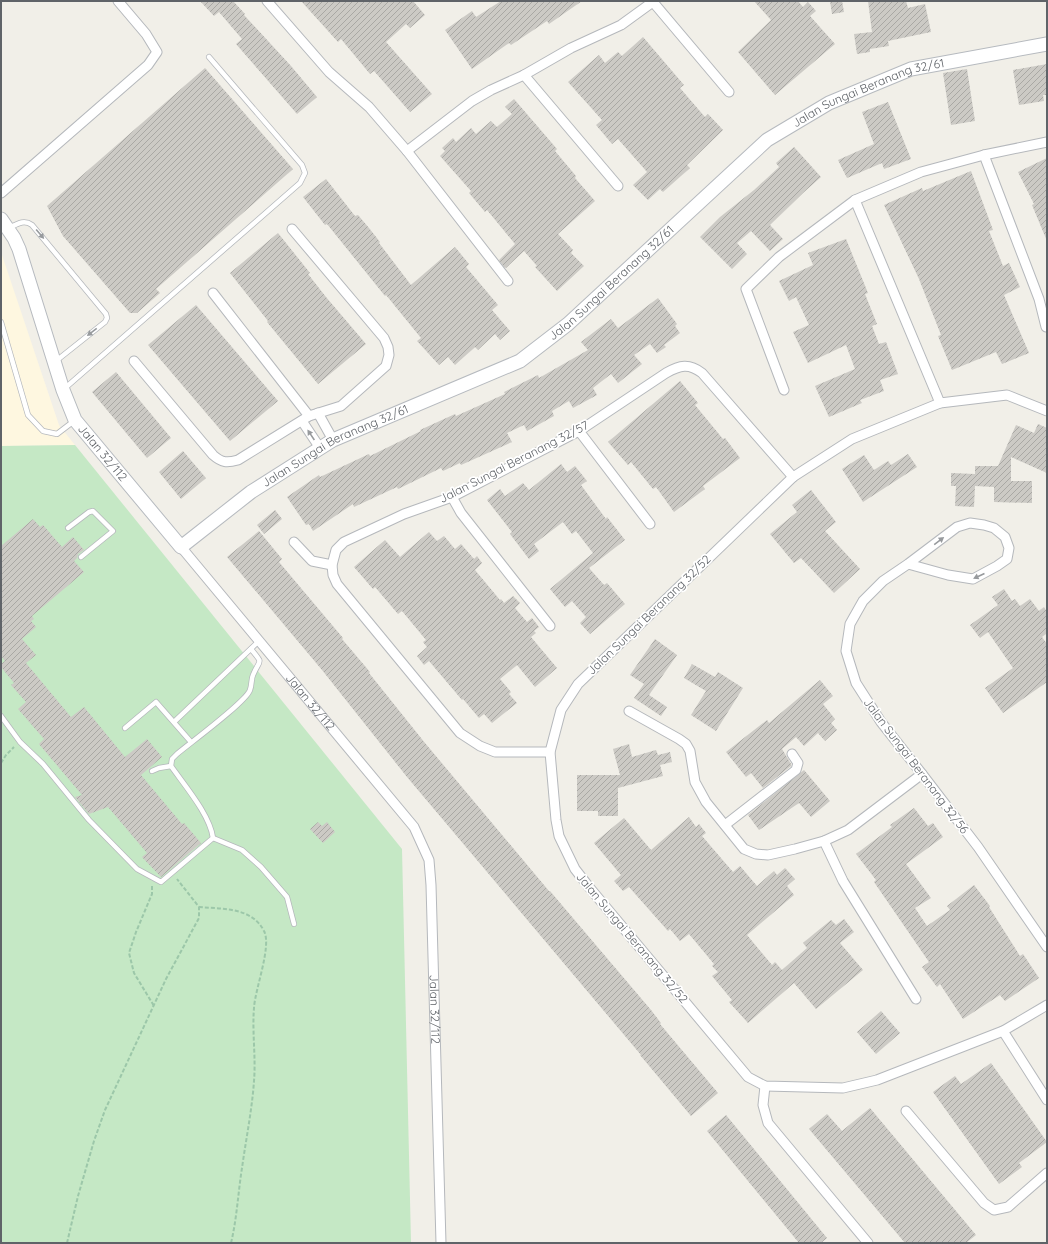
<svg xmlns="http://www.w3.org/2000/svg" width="1048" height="1244" font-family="Quicksand,sans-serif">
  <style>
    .commercial { fill: #fef7e0 }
    .green { fill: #c5e8c5 }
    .building { fill: url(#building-hatch) }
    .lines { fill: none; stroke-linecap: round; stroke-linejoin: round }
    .lane-casing { stroke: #b5b8bc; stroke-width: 6 }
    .street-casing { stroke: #b5b8bc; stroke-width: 11 }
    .secondary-casing { stroke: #b6babf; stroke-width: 15 }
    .path { stroke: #9cc7a9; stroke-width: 2; stroke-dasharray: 4 2; stroke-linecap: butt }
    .lane { stroke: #fff; stroke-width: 4.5 }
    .street { stroke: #fff; stroke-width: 9 }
    .secondary { stroke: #fff; stroke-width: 13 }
    .oneway { fill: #979a9d }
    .labels { text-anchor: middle; stroke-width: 3.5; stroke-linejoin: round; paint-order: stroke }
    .street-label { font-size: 12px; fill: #5f6368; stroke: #fff }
  </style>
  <defs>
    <pattern id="building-hatch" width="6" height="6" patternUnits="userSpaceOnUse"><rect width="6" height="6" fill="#cccac5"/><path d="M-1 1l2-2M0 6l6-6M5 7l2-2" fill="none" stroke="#a9a8a4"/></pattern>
  </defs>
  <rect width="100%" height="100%" fill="#f1efe8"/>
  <polygon class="commercial" points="1,252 59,425 75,445 1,446"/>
  <polygon class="green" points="75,445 402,849 411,1243 1,1243 1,446"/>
  <g class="building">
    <polygon points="200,1 233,1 245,14 244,15 291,66 317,97 297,114 236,44 242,39 219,12 214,16"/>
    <polygon points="301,1 413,1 425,15 410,28 406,24 386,42 432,94 410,112 374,71 370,74 341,39 338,42"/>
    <polygon points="501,1 582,1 549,24 547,21 511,45 509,43 472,69 445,30 472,11 476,17"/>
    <polygon points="754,1 798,1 803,7 808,2 816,11 810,16 835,44 775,95 738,52 771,20"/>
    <polygon points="830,1 842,1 844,12 832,14"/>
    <polygon points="868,1 906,1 908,8 925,4 931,32 888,41 889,46 870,49 870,52 857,54 854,34 872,32"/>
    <polygon points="643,37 684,85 680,88 705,117 708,114 723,130 687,165 690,168 663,192 660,189 648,200 633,185 647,172 618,139 612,144 596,125 602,120 568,82 599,55 605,63 618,52 622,56"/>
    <polygon points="1047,64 1047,95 1043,95 1044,101 1019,105 1013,70"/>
    <polygon points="205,68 293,169 156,289 160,293 137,313 130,313 63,236 47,206"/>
    <polygon points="967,69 975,121 951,125 943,73"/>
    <polygon points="514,99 557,149 555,151 576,176 575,178 595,201 558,234 573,250 571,253 584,266 557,291 535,267 537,266 524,251 506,268 504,267 499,260 515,244 487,210 485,212 469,193 471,191 440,156 445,151 442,148 453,138 456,142 471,128 476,134 491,121 497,127 512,114 505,107"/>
    <polygon points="888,102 911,159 884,169 882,163 847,178 838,160 874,144 862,112"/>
    <polygon points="794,147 821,177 803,193 770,225 783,239 770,251 751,231 737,243 747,254 732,269 700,237 720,217 754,190 779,167 776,163"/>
    <polygon points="1047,158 1047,241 1032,205 1034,204 1018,172"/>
    <polygon points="971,171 993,230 989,231 1003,266 1009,263 1020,287 1004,295 1029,353 1002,364 996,352 952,370 938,336 941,335 919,279 884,205 922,188 923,191"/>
    <polygon points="326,179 355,216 358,215 369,228 380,242 379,243 411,285 455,247 469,264 466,267 498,305 492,310 510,331 500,340 495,334 478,350 475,347 455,365 448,357 439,365 417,341 421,338 386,295 385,296 327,224 325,225 303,197"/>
    <polygon points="278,233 310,273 308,274 326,297 366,344 318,384 267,322 268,321 230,273"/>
    <polygon points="846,239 868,293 865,294 877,324 872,326 879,344 886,342 898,374 880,380 884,391 860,400 862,403 829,417 815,386 855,369 846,345 808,363 793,332 809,325 796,297 789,301 779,281 813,265 808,253"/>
    <polygon points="658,298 677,324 675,326 680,333 664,345 666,347 657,353 650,344 634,355 642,364 618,383 611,374 593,388 597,395 573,408 569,401 552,411 554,416 527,431 524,425 507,433 512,442 461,465 460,463 443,471 441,468 398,489 397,487 354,507 353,504 313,531 309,524 306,525 287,497 319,475 320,477 369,454 370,456 421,431 420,430 455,414 456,416 505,394 504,392 538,375 539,378 588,350 581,342 611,319 618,328"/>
    <polygon points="196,305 278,401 230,441 148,345"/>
    <polygon points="116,372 171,438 147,458 92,392"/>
    <polygon points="680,381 698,403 695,405 723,439 725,438 740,458 703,486 705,489 674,512 656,487 653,489 631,462 628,465 608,442"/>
    <polygon points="1038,424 1047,428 1047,473 1011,457 1011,481 1032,481 1032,503 994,502 994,487 975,486 974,507 955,506 956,486 951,486 951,473 975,474 975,466 998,466 1016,425 1034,433"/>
    <polygon points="183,451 206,478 181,499 159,472"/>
    <polygon points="908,454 917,467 863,502 842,469 864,455 874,470 888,461 891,465"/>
    <polygon points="561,464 567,472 575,466 587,481 581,485 606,519 607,517 625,540 589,568 604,585 607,583 625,604 590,634 580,623 586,617 572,601 565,607 550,589 593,553 576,531 572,534 563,522 534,544 539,551 529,559 510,534 512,532 487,500 500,489 505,496 523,483 529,490"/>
    <polygon points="811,490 836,522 825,531 860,569 834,593 801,558 794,563 770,534 797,512 792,505"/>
    <polygon points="275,510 282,519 264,534 257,525"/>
    <polygon points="33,519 40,527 43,525 62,547 73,537 84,550 78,554 77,558 74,561 84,572 32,616 34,619 31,621 36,627 22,639 36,655 26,663 71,717 84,707 125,757 147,739 162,757 141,775 182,824 184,823 201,843 161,877 142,857 147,853 108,807 89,814 75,797 82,795 39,744 44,739 18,709 26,702 11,685 14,683 1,667 1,664 5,661 1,656 1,546"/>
    <polygon points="259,531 282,559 279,562 343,638 342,639 370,672 369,673 425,743 549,891 550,891 651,1010 661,1023 660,1024 718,1093 691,1116 640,1055 641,1055 407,777 322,670 227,557"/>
    <polygon points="429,532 437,541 444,536 455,549 461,544 474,559 477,556 482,563 475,570 500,600 501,599 504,603 513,596 520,603 515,608 527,622 532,618 539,627 534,631 536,633 531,637 557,668 535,687 517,665 500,679 511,692 509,694 517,703 492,723 484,714 479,718 463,699 462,700 429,661 424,665 417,656 427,647 423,642 426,640 402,611 398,614 375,587 373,589 354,567 385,540 400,557"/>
    <polygon points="1004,589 1012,601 1015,599 1020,606 1030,599 1039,611 1044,607 1047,612 1047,633 1042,637 1047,644 1047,682 1003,713 985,688 1013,668 988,632 980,638 970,625 998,605 992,597"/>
    <polygon points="655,639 677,655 649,695 667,707 661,716 634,698 644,684 630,675"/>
    <polygon points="692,664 715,677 718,672 743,688 716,731 691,715 706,691 684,678"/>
    <polygon points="820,680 833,696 823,704 835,719 831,723 837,730 825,741 818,733 804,746 796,737 782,749 791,764 791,766 763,788 751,773 746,777 726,752 767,720 769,723"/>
    <polygon points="629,744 632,757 656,750 658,755 670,752 672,762 660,765 663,776 618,788 618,816 598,816 598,811 577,811 577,775 620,775 613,749"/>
    <polygon points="804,770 830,801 811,817 799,803 759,830 748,815"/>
    <polygon points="914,808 928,826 933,823 943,837 906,864 931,898 915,908 927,926 950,910 947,906 974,885 990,906 989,907 1020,956 1023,954 1039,978 1005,1001 1000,995 963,1019 940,984 937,987 922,967 929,962 874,882 876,880 856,854 892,827 890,825"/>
    <polygon points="689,817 696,827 699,824 706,833 702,836 733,872 740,866 757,886 774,871 777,875 785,868 795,879 787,886 794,895 747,935 772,965 775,962 782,970 807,948 803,943 815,933 831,920 836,925 844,919 854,932 840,943 863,970 816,1009 794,983 748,1023 729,1002 732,1000 712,976 718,972 712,966 714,964 689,934 680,941 670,929 668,931 629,887 623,891 614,881 621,875 594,843 624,818 651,850"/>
    <polygon points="318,822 322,826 327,822 335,832 323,843 310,829"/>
    <polygon points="881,1011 900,1033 876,1054 857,1032"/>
    <polygon points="991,1063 1047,1142 1019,1163 1022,1167 999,1184 933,1092 955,1076 961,1084"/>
    <polygon points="870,1108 976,1235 966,1243 905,1243 809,1129 827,1114 842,1131"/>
    <polygon points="726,1115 827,1238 821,1243 799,1243 707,1131"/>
  </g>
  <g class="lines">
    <defs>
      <g id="lane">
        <path d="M9,228c8,-4 15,-9 23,-3l74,89 1,4 -2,4 -49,39"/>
        <polyline points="1,322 28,415 43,431 57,434 74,421"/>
        <polyline points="64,389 300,183 305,173 302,165 209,57"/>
        <polyline points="68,528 89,512 93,511 113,531 81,557"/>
        <path d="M1,716l19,26 23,22 46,56 48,49 24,13 52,-44c-3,-23 -28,-52 -42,-72l1,-7 5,-5c13,-11 69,-52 73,-64 2,-5 1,-11 3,-15 7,-17 11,-10 -2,-26"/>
        <polyline points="174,722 259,641"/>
        <polyline points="125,728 156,702 191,742"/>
        <polyline points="152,771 159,768 171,766"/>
        <polyline points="213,838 242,850 261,867 287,897 294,924"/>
      </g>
      <g id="street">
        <polyline points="267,1 329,72 369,107 407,151 508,281"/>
        <polyline points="653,2 729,92"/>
        <polyline points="524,75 618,186"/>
        <polyline points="407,151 472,101 491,90 524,75 571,48 621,25 654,1"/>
        <polyline points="984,155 1039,299 1046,327"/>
        <polyline points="1,193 148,65 157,52 146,34 118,1"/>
        <polyline points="855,200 940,403"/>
        <polyline points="213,293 309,416"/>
        <path d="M134,361l79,94c9,8 14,8 25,5l71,-44 32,-10 45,-40 3,-11 -1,-8 -4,-9 -92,-109"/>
        <polyline points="784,390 746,289 779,257 855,200 921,172 984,155 1047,142"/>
        <polyline points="1047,411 1007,395 940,403 852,439 793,477 578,684 561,710 550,752 556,820 559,836 575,869 589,887 748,1077 765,1086 843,1088 877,1080 1003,1031 1047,1005"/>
        <polyline points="318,413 333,440"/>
        <polyline points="302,421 320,448"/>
        <polyline points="579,431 650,524"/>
        <polyline points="452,497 461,513 550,626"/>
        <polyline points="294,542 312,561 332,565"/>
        <path id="s1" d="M181,547l233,280 15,33 2,25 10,358"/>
        <polyline points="908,564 948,575 973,579 997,566 1007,559 1009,548 1005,537 994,528 984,525 970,523 957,527 908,564 883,581 863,601 850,624 846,651 856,683 881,722 922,774 978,847 1047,947"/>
        <polyline points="629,711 679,739 686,744 690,751 695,782 706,802 744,849 756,854 768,855 795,849 824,841 848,830 922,774"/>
        <path d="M550,752h-55l-15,-6 -20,-13 -123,-149 -4,-9 -1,-10 4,-15 8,-8 60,-28 48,-17 127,-66 87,-58c14,-8 23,-10 36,0l91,104"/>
        <polyline points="725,825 796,770 798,763 792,754"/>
        <polyline points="824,841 843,881 916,999"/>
        <polyline points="1003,1031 1047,1100"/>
        <polyline points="765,1086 763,1105 768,1123 868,1243"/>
        <polyline points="906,1111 984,1203 994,1210 1008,1207 1047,1173"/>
      </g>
      <g id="secondary">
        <path id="s2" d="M1,219l13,19 5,11 44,141 12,30 106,127 70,-55 82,-52 187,-79 48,-37 199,-184 62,-37 82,-34 136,-25"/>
      </g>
    </defs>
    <use href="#lane" class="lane-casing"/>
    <use href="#street" class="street-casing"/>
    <use href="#secondary" class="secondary-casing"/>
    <g class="path">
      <polyline points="1,763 6,755 14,747"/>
      <polyline points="152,886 152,894 136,932 129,953 134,973 154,1006"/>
      <path d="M199,907c23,2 53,0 65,24 8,15 -9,58 -10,77 -2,24 2,49 0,73 -2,29 -8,58 -12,87 -4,25 -5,50 -11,75"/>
      <polyline points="67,1243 78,1196 94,1141 105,1110 166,979 199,918 199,907 177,879"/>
    </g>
    <use href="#lane" class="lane"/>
    <use href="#street" class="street"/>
    <use href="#secondary" class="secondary"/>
  </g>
  <defs><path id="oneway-solid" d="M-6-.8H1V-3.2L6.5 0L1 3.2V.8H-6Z"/></defs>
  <g class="oneway">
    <use href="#oneway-solid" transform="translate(40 234) rotate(50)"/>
    <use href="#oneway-solid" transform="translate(92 332) rotate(142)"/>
    <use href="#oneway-solid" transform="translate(311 435) rotate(-124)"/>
    <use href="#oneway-solid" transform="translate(939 541) rotate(-37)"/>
    <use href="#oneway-solid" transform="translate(979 576) rotate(156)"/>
  </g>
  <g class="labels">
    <g class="street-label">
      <text dy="4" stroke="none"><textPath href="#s2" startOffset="1214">Jalan Sungai Beranang 32/61</textPath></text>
      <text dy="4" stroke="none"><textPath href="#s2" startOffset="890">Jalan Sungai Beranang 32/61</textPath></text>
      <text dy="4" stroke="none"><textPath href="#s2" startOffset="566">Jalan Sungai Beranang 32/61</textPath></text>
      <text dy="4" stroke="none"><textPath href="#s2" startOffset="258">Jalan 32/112</textPath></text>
      <text transform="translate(514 462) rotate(-27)" y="4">Jalan Sungai Beranang 32/57</text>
      <text transform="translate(649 615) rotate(-44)" y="4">Jalan Sungai Beranang 32/52</text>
      <text dy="4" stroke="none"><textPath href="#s1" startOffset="202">Jalan 32/112</textPath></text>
      <text transform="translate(916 766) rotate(53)" y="4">Jalan Sungai Beranang 32/56</text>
      <text transform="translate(632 938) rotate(50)" y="4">Jalan Sungai Beranang 32/52</text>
      <text dy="4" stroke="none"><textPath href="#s1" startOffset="550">Jalan 32/112</textPath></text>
    </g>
  </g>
  <rect width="1048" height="1244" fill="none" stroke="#5f6368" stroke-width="4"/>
</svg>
